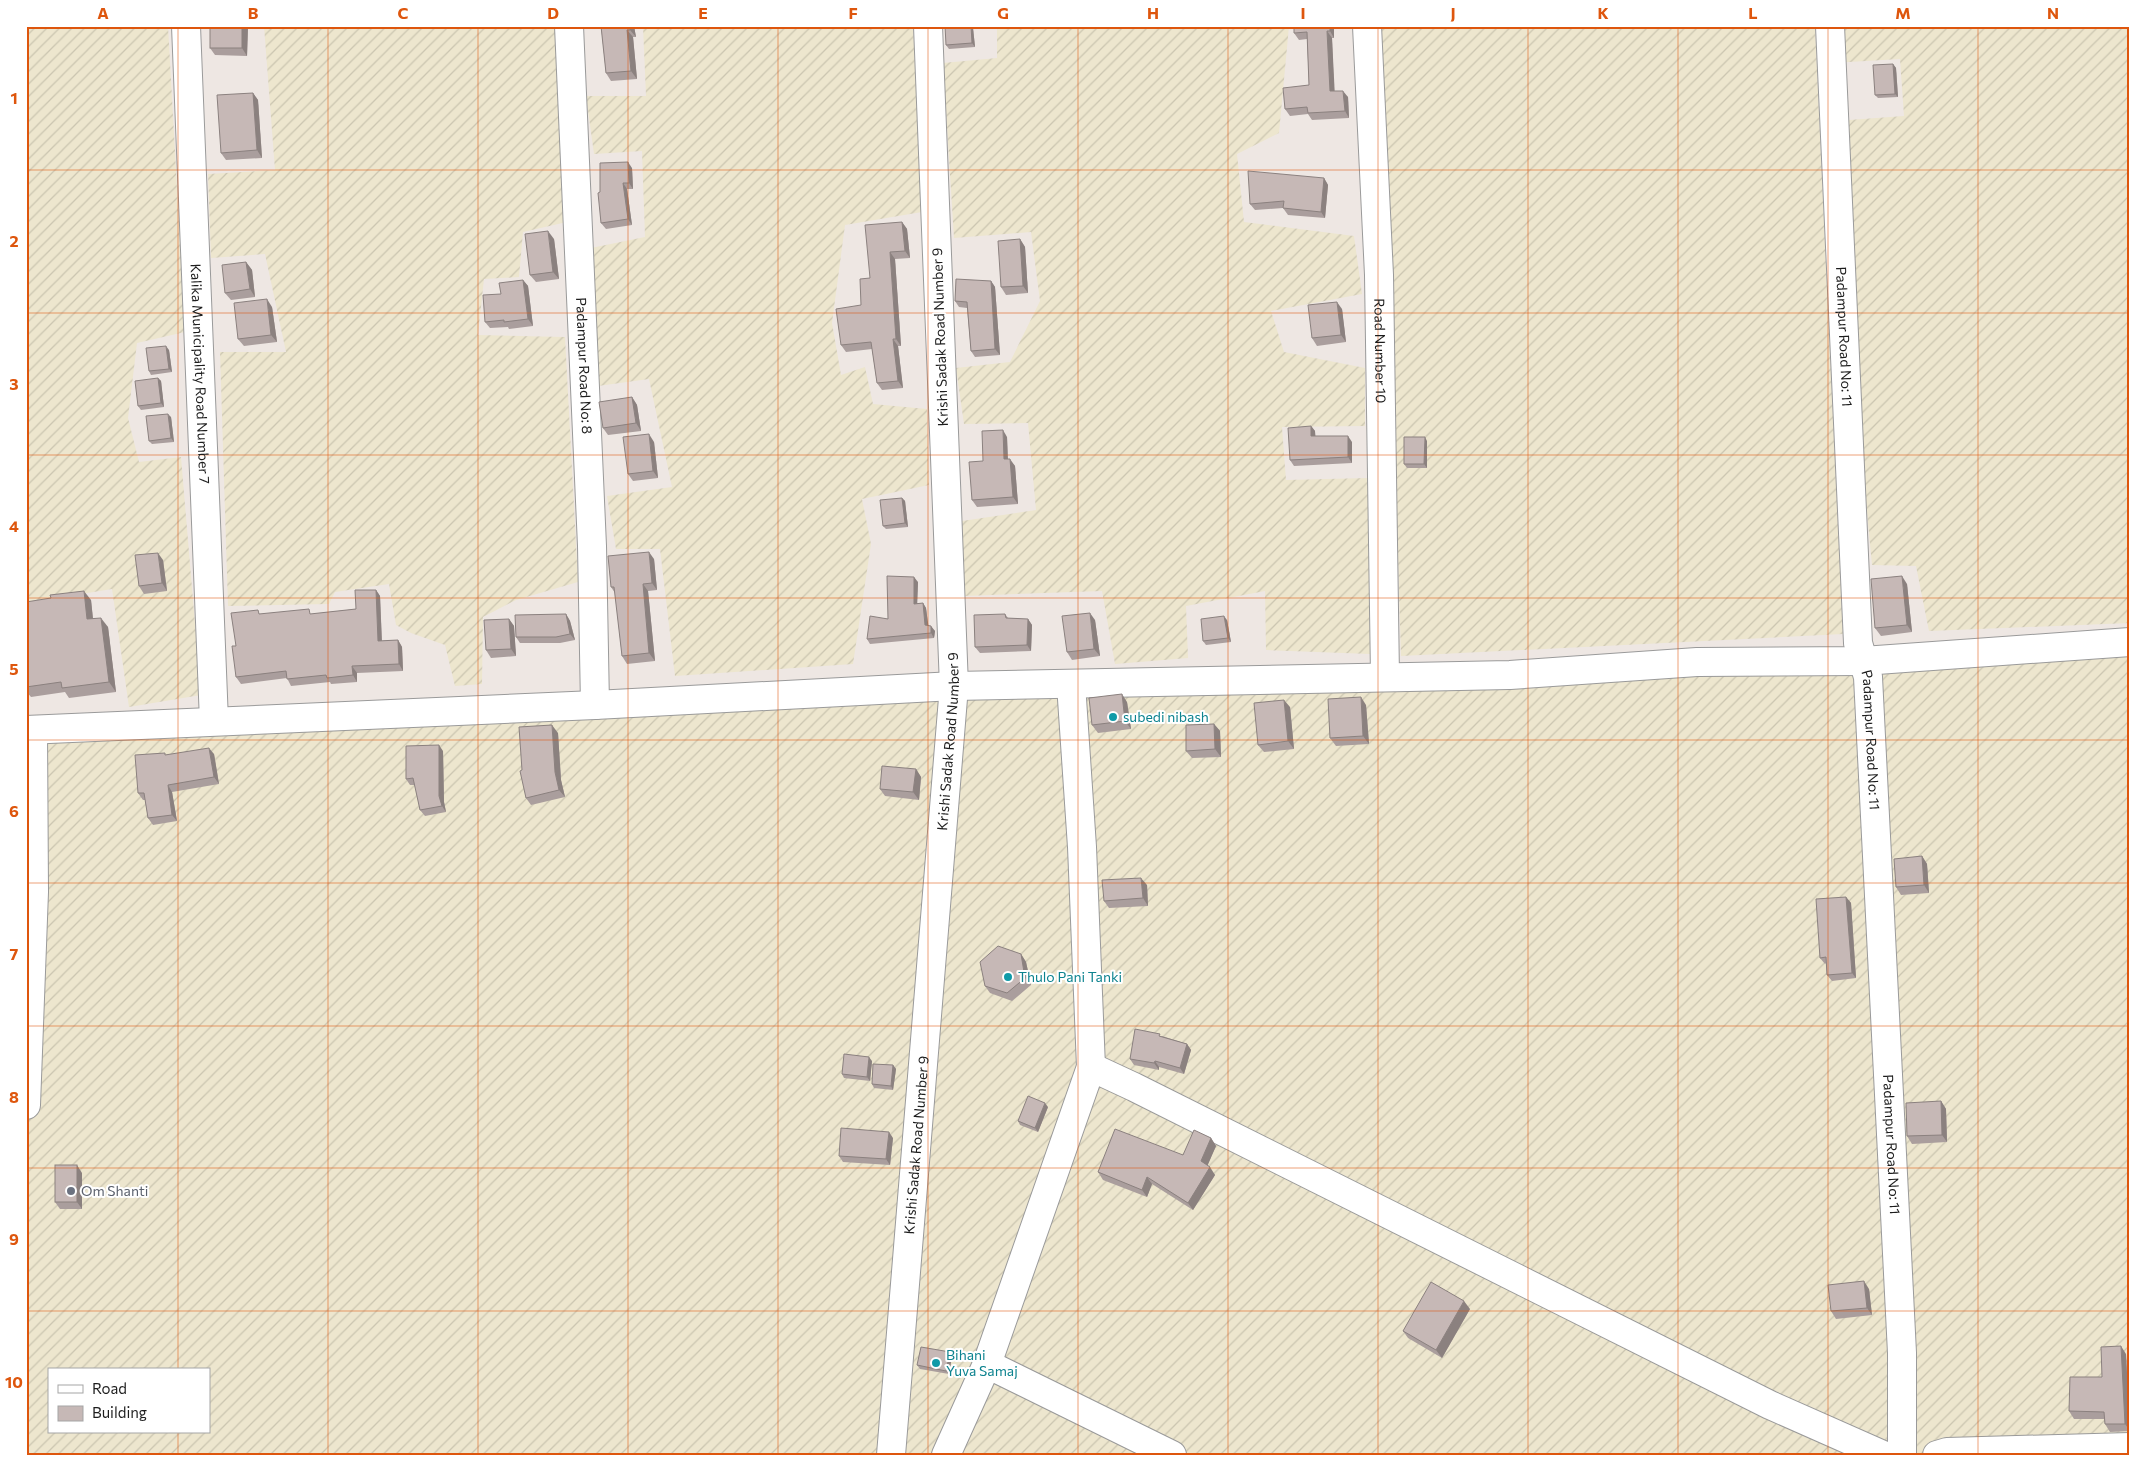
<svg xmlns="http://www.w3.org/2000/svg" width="2156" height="1481" font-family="Commissioner,sans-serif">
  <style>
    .farmland { fill: url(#farmland-furrows); fill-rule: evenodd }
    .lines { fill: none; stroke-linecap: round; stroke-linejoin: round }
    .minor-casing { stroke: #9a9a9a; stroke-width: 30 }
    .tertiary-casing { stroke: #9a9a9a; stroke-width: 30 }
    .minor { stroke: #fff; stroke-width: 28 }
    .tertiary { stroke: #fff; stroke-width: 28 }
    .wall { fill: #aa9e9d }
    .shaded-wall { fill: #8b817f }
    .building { fill: #c6b8b6; stroke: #8b817f }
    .grid { fill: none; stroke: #de560d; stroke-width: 1; stroke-opacity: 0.55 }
    .culture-dot { fill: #0f9aa8; stroke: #fff; stroke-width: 2 }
    .worship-dot { fill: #6b7280; stroke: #fff; stroke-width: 2 }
    .labels { text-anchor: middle; stroke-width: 4; stroke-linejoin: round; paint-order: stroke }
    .street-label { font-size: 14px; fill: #1d1d1d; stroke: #fff }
    .culture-label { font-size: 14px; fill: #0d838f; stroke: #fff; text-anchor: start }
    .worship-label { font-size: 14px; fill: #5b616d; stroke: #fff; text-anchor: start }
    .neatline { fill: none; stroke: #de560d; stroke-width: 2 }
    .grid-label { font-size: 16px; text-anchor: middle; font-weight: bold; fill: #de560d }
  </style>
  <defs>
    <pattern id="farmland-furrows" width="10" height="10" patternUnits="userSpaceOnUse" patternTransform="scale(1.25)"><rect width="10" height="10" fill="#ede6ce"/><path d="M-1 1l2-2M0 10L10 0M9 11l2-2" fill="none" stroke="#cbc5b0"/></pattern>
  </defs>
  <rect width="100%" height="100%" fill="#eee7e3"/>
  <g class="farmland">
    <polygon points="26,26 168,26 185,332 137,343 128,418 139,462 181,457 201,695 129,707 112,589 26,603"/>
    <polygon points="264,26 559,26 567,222 523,232 519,277 484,279 478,335 565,337 578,582 516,600 483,617 482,684 455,686 445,645 411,633 396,625 389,584 335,592 329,604 228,606 220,352 286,352 265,254 211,258 208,174 275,170"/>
    <polygon points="643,26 913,26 922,212 845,225 832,323 841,375 865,367 873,404 927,409 929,485 862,499 871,544 853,664 675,676 660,549 616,549 607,496 672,487 649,379 598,386 591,248 645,237 642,151 594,154 586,96 646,96"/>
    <polygon points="997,26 1289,26 1279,133 1237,154 1244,222 1354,236 1362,294 1271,311 1284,352 1365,368 1365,426 1282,427 1286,480 1368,478 1370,654 1266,650 1265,591 1186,606 1188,658 1115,664 1102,591 964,596 962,521 1036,510 1028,423 964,424 956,368 1010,362 1040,301 1031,232 954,238 943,63 997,58"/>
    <polygon points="1378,26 1815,26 1843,634 1401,656 1392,363"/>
    <polygon points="1830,26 2130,26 2130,623 1929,631 1916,566 1872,565 1841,237 1835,121 1904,116 1900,59 1832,63"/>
    <path d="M2130,642v813h-2104v-725l188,-9 856,-25zM49,1370h160v62h-160z"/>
  </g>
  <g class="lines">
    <defs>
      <g id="minor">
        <path id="s1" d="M186,26l28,695"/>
        <path id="s2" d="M569,26l23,520 3,159"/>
        <path id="s3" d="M1367,26l12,249 6,401"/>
        <path id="s4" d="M1830,26l28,617 10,34 34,676v102"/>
        <polyline points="26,730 595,705 954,686 1510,675 1697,662 1863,661 2130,642"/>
        <polyline points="1091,1067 1134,1087 1770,1405 1883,1455"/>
        <polyline points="26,1105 34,892 33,730"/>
        <polyline points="987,1364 1172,1455"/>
        <polyline points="946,1455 987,1364 1091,1067 1082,847 1071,684"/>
        <polyline points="1937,1455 1947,1452 2130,1447"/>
      </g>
      <g id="tertiary">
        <path id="s5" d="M891,1455l63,-769 -26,-660"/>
      </g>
    </defs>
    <use href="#minor" class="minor-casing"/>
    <use href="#tertiary" class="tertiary-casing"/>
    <use href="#minor" class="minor"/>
    <use href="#tertiary" class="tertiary"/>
  </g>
  <g class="wall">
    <polygon points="210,26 248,26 247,56 215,55 210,48"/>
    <polygon points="601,26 634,26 636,37 633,37 637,79 611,81 606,73"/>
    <polygon points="1334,26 1334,38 1332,38 1334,91 1348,97 1349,118 1312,120 1308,114 1290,116 1285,109 1309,85 1307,39 1299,40 1294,33"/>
    <polygon points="973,28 975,47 949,49 946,45"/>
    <polygon points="1893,64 1896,68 1898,97 1878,98 1875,95"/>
    <polygon points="253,93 258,100 262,158 226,160 221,153"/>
    <polygon points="632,168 633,189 627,189 632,225 606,229 601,223 600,192"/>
    <polygon points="1324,178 1328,185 1325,218 1288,215 1283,208 1255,210 1250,204"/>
    <polygon points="902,222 907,229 910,258 895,259 901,346 898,346 903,388 882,390 877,383 872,349 846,352 841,345 861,305 870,278"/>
    <polygon points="554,239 559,279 536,282 530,275"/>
    <polygon points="1020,239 1025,247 1028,293 1006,295 1001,287"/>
    <polygon points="246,262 252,270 255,297 231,300 225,293"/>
    <polygon points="523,280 528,286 533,326 509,329 508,327 490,328 485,322 501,294"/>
    <polygon points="991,281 995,287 1000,355 975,357 971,351 967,308 959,307 955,301"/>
    <polygon points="272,307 277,342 244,346 238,339"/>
    <polygon points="1342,309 1346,342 1317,346 1312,338"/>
    <polygon points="169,350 172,372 151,375 149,371"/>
    <polygon points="158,378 161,381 164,407 141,410 138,406"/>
    <polygon points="632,397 637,405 641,431 608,435 603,428"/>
    <polygon points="171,417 174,442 152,444 149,441"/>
    <polygon points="1311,426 1315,431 1315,436 1352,442 1352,463 1294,466 1290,460"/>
    <polygon points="1007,437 1008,459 1015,466 1018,504 977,507 972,500 983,461"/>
    <polygon points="1427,441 1427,468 1407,468 1404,464"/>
    <polygon points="654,442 658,478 633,481 628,474"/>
    <polygon points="902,498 905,501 908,527 886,529 883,526"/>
    <polygon points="654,559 657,590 648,591 655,661 627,664 622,656 615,593 611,587"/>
    <polygon points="163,560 167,591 144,594 139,586"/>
    <polygon points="918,582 917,603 923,603 926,608 928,625 935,631 934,638 870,644 867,639 888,619"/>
    <polygon points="1907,584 1912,632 1881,636 1875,628"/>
    <polygon points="376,590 380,596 382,641 398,640 402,647 403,671 357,673 357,682 331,684 330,682 291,686 287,678 241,684 236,677 236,646 261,614 313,614 356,609"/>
    <polygon points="91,600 93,619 108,627 116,692 69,698 65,692 31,697 26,691 26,602"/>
    <polygon points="566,614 570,621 575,640 560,643 520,643 516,637"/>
    <polygon points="1005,614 1008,618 1028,619 1032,625 1031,651 980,653 975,647"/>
    <polygon points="509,619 514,626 516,656 491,658 486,650"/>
    <polygon points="1095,620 1100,656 1072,660 1067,652"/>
    <polygon points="1227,620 1231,642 1206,645 1203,641"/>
    <polygon points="1127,702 1131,729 1098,733 1092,725"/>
    <polygon points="1366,705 1369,744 1336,746 1330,738"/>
    <polygon points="1290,707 1294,749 1264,752 1258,745"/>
    <polygon points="1214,724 1220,731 1221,757 1192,758 1186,751"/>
    <polygon points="558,733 561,780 565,797 531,805 526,798 522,770"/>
    <polygon points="443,751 444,802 446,812 425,816 420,810 415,785 410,785 406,779"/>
    <polygon points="214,754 219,784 172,792 177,821 153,825 148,818 145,800 143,800 138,793 166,755"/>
    <polygon points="916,769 921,777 919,800 885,796 880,789"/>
    <polygon points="1922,856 1927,864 1929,893 1901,895 1896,887"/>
    <polygon points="1147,885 1148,906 1109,908 1104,901"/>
    <polygon points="1846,897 1851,903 1856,978 1832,981 1827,975 1826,963 1825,964 1820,958"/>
    <polygon points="1021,954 1026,962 1031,985 1012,1001 990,993 985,986"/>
    <polygon points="1162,1036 1187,1044 1191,1050 1184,1074 1159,1067 1159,1070 1134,1065 1130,1059"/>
    <polygon points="872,1061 870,1081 844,1078 842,1074"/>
    <polygon points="893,1065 896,1069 893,1090 874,1088 872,1084"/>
    <polygon points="1941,1101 1946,1109 1947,1142 1912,1144 1907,1136"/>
    <polygon points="1048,1107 1038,1132 1020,1125 1018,1121"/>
    <polygon points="893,1138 890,1165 843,1162 839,1156"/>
    <polygon points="1211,1138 1216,1146 1207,1166 1215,1175 1193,1210 1152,1184 1147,1197 1103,1180 1098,1172 1183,1155"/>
    <polygon points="82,1173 82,1209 60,1209 55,1202"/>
    <polygon points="1869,1289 1872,1315 1836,1319 1831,1311"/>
    <polygon points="1470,1309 1442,1358 1408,1338 1403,1331"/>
    <polygon points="950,1352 952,1356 949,1374 920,1369 917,1365"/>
    <polygon points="2126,1354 2130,1431 2110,1432 2105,1424 2104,1419 2074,1419 2069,1411"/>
  </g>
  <g class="shaded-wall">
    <polygon points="242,26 248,26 247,56 242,48"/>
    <polygon points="630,26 634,26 636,37 630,30"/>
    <polygon points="971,26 972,26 973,28 975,47 972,43"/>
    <polygon points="1330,26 1334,26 1334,38 1330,31"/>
    <polygon points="627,30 633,37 637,79 631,71"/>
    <polygon points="1327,31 1332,38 1335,98 1330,91"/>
    <polygon points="1893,64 1896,68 1898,97 1895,94"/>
    <polygon points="1343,91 1348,97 1349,118 1345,111"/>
    <polygon points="253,93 258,100 262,158 257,150"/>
    <polygon points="628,162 632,168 633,189 629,183"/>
    <polygon points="1324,178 1328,185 1325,218 1321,212"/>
    <polygon points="623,183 627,189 632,225 628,219"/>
    <polygon points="902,222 907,229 910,258 905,251"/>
    <polygon points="548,231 554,239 559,279 553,272"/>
    <polygon points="1020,239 1025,247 1028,293 1023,286"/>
    <polygon points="890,252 895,259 901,346 896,339"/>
    <polygon points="246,262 252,270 255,297 250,289"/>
    <polygon points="523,280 528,286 533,326 528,319"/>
    <polygon points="991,281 995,287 1000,355 995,349"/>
    <polygon points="267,299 272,307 277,342 271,335"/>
    <polygon points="1337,302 1342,309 1346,342 1341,335"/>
    <polygon points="893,339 898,346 903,388 898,381"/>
    <polygon points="166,346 169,350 172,372 169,369"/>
    <polygon points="158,378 161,381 164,407 161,403"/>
    <polygon points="632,397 637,405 641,431 636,423"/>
    <polygon points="168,414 171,417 174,442 171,438"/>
    <polygon points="1311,426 1315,431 1316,442 1311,436"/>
    <polygon points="1003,430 1007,437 1008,466 1004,459"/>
    <polygon points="649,434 654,442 658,478 653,471"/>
    <polygon points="1348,436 1352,442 1352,463 1348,457"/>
    <polygon points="1425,437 1427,441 1427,468 1424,464"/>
    <polygon points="1010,459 1015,466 1018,504 1013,497"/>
    <polygon points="902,498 905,501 908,527 905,523"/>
    <polygon points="649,552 654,559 657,590 652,583"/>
    <polygon points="158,553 163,560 167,591 162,583"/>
    <polygon points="1902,576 1907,584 1912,632 1907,625"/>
    <polygon points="914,577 918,582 917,609 914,604"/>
    <polygon points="643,584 648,591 655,661 649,653"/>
    <polygon points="376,590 380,596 382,647 378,641"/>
    <polygon points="84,591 91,600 94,629 87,619"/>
    <polygon points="923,603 926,608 929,630 925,625"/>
    <polygon points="1090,613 1095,620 1100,656 1094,649"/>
    <polygon points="566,614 570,621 575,640 570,634"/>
    <polygon points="1224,616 1227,620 1231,642 1228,638"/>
    <polygon points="101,618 108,627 116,692 109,682"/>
    <polygon points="509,619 514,626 516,656 511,649"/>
    <polygon points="1028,619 1032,625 1031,651 1027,645"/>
    <polygon points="931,626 935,631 934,638 931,633"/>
    <polygon points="398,640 402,647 403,671 399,664"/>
    <polygon points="352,666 357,673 357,682 353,675"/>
    <polygon points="1122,694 1127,702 1131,729 1125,721"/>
    <polygon points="1361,697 1366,705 1369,744 1363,736"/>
    <polygon points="1284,700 1290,707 1294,749 1288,741"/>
    <polygon points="1214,724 1220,731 1221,757 1215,749"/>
    <polygon points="552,725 558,733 561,780 565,797 559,790 555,772"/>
    <polygon points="439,745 443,751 444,802 446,812 442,806 439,796"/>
    <polygon points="209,748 214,754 219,784 214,777"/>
    <polygon points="916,769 921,777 919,800 913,792"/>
    <polygon points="168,785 172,792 177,821 172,815"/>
    <polygon points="1922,856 1927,864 1929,893 1924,885"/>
    <polygon points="1141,878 1147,885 1148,906 1143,898"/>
    <polygon points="1846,897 1851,903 1856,978 1852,973"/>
    <polygon points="1021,954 1026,962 1031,985 1025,978"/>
    <polygon points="1187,1044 1191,1050 1184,1074 1180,1068"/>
    <polygon points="869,1057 872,1061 870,1081 867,1077"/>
    <polygon points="1155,1061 1159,1067 1159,1070 1154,1063"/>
    <polygon points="893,1065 896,1069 893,1090 891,1086"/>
    <polygon points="1941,1101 1946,1109 1947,1142 1942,1135"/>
    <polygon points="1045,1103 1048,1107 1038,1132 1035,1128"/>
    <polygon points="889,1132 893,1138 890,1165 886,1159"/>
    <polygon points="1211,1138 1216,1146 1206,1169 1201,1161"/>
    <polygon points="77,1165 82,1173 82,1209 77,1202"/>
    <polygon points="1210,1167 1215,1175 1193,1210 1188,1203"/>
    <polygon points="1147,1177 1152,1184 1147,1197 1142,1190"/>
    <polygon points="1864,1281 1869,1289 1872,1315 1867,1308"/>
    <polygon points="1464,1301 1470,1309 1442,1358 1436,1350"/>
    <polygon points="2121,1346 2126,1354 2130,1431 2125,1424"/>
    <polygon points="950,1352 952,1356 949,1374 946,1371"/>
  </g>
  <g class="building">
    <rect x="210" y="26" width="32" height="22"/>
    <polygon points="601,26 630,26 630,30 627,30 631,71 606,73"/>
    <polygon points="945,26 971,26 972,43 946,45"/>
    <polygon points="1294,26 1330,26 1330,31 1327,31 1330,91 1343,91 1345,111 1308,113 1307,107 1285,109 1283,88 1309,85 1307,32 1294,33"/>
    <polygon points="1893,64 1895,94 1875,95 1873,65"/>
    <polygon points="253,93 257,150 221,153 217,95"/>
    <polygon points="628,162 629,183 623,183 628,219 601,223 598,193 600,192 600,163"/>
    <polygon points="1248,171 1324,178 1321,212 1283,208 1284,201 1250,204"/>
    <polygon points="902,222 905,251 890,252 896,339 893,339 898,381 877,383 871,342 841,345 836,309 861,305 860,279 870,278 865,225"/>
    <polygon points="548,231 553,272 530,275 525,234"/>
    <polygon points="1020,239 1023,286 1001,287 998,241"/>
    <polygon points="246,262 250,289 225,293 222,265"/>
    <polygon points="956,279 991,281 995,349 971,351 967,302 955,301"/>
    <polygon points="523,280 528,319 504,322 504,320 485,322 483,295 501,294 499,283"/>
    <polygon points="267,299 271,335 238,339 234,303"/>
    <polygon points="1337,302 1341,335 1312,338 1308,305"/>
    <polygon points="166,346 169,369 149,371 146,348"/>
    <polygon points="158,378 161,403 138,406 135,381"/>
    <polygon points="632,397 636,423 603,428 599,402"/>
    <polygon points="168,414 171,438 149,441 146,416"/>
    <polygon points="1311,426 1311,436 1348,436 1348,457 1290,460 1288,428"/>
    <polygon points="1003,430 1004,459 1010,459 1013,497 972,500 969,462 983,461 982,431"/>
    <polygon points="649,434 653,471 628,474 623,437"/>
    <polygon points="1404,437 1425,437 1424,464 1404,464"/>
    <polygon points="902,498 905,523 883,526 880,500"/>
    <polygon points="649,552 652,583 643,584 649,653 622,656 614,587 611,587 608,556"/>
    <polygon points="158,553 162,583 139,586 135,555"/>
    <polygon points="887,576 914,577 914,604 923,603 925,625 931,626 931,633 867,639 870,616 888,619"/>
    <polygon points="1902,576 1907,625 1875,628 1871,579"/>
    <polygon points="355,590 376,590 378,641 398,640 399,664 352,666 353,675 327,678 326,675 287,679 286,671 236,677 232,646 236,646 231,613 258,610 259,614 309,609 310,614 356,609"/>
    <polygon points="84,591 87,619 101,618 109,682 62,688 61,682 26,687 26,602 51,598 50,595"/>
    <polygon points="1090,613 1094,649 1067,652 1062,616"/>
    <polygon points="566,614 570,634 556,637 516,637 515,615"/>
    <polygon points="1005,614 1006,618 1028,619 1027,645 975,647 974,615"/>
    <polygon points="1224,616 1228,638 1203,641 1201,619"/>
    <polygon points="509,619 511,649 486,650 484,620"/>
    <polygon points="1122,694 1125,721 1092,725 1089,698"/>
    <polygon points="1361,697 1363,736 1330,738 1328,699"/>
    <polygon points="1284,700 1288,741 1258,745 1254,703"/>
    <polygon points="1214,724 1215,749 1186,751 1186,725"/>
    <polygon points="552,725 555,772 559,790 526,798 520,771 522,770 519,727"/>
    <polygon points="439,745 439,796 442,806 420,810 413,778 406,779 406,746"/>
    <polygon points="209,748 214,777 168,785 172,815 148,818 144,793 138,793 135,755 165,753 165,755"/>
    <polygon points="882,766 916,769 913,792 880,789"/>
    <polygon points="1922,856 1924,885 1896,887 1894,859"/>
    <polygon points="1141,878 1143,898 1104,901 1102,880"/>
    <polygon points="1846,897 1852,973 1827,975 1826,957 1820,958 1816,899"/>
    <polygon points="998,946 1021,954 1025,978 1007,993 985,986 980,962"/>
    <polygon points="1135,1029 1160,1034 1159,1036 1187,1044 1180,1068 1155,1061 1154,1063 1130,1059"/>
    <polygon points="844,1054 869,1057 867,1077 842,1074"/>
    <polygon points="873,1064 893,1065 891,1086 872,1084"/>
    <polygon points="1028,1096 1045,1103 1035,1128 1018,1121"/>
    <polygon points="1941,1101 1942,1135 1907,1136 1906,1103"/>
    <polygon points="841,1128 889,1132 886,1159 839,1156"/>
    <polygon points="1115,1129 1183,1155 1194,1130 1211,1138 1201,1161 1210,1167 1188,1203 1147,1177 1142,1190 1098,1172"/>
    <rect x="55" y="1165" width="22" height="37"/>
    <polygon points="1864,1281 1867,1308 1831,1311 1828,1285"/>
    <polygon points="1431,1282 1464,1301 1436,1350 1403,1331"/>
    <polygon points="2121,1346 2125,1424 2105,1424 2104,1412 2069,1411 2070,1377 2102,1377 2101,1347"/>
    <polygon points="921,1347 950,1352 946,1371 917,1365"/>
  </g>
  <path class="grid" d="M178,26v1344M328,26v1429M478,26v1429M628,26v1429M778,26v1429M928,26v1429M1078,26v1429M1228,26v1429M1378,26v1429M1528,26v1429M1678,26v1429M1828,26v1429M1978,26v1429M26,170h2104M26,313h2104M26,455h2104M26,598h2104M26,740h2104M26,883h2104M26,1026h2104M26,1168h2104M26,1311h2104M178,1432v23"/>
  <g class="culture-dot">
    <circle cx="1113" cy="717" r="5"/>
    <circle cx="1008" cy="977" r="5"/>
    <circle cx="936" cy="1363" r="5"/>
  </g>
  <circle class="worship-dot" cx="71" cy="1191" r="5"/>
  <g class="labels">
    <g class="street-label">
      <text transform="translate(940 337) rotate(-92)" y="5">Krishi Sadak Road Number 9</text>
      <text dy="5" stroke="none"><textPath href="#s4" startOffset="311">Padampur Road No: 11</textPath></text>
      <text dy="5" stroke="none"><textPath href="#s3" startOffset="325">Road Number 10</textPath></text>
      <text dy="5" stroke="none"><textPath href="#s2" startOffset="340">Padampur Road No: 8</textPath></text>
      <text dy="5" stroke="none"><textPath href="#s1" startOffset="348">Kalika Municipality Road Number 7</textPath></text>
      <text dy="5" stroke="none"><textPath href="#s4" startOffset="716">Padampur Road No: 11</textPath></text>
      <text dy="5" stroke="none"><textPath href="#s5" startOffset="716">Krishi Sadak Road Number 9</textPath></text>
      <text dy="5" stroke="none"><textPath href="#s4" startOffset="1121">Padampur Road No: 11</textPath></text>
      <text dy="5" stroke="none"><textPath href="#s5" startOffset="311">Krishi Sadak Road Number 9</textPath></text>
    </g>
    <g class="culture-label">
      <text x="1123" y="722">subedi nibash</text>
      <text x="1018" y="982">Thulo Pani Tanki</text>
      <text x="946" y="1360">Bihani<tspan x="946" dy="16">Yuva Samaj</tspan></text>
    </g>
    <g class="worship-label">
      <text x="81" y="1196">Om Shanti</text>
    </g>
  </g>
  <rect width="2156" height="1481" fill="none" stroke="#ffffff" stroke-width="55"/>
  <rect x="48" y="1368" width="162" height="65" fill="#ffffff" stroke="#a5a5a5"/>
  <rect x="58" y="1385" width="25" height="8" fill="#ffffff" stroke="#a5a5a5"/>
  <text x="92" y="1394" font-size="15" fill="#1d1d1d">Road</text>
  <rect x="58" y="1406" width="25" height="15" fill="#c6b8b6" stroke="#a5a5a5"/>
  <text x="92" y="1418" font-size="15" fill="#1d1d1d">Building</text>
  <rect x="28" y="28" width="2100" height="1426" class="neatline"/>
  <g class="grid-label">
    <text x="103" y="19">A</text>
    <text x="253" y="19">B</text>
    <text x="403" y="19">C</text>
    <text x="553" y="19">D</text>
    <text x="703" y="19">E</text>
    <text x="853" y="19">F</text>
    <text x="1003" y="19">G</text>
    <text x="1153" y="19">H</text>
    <text x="1303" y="19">I</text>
    <text x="1453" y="19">J</text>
    <text x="1603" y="19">K</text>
    <text x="1753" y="19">L</text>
    <text x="1903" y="19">M</text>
    <text x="2053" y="19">N</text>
    <text x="14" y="104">1</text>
    <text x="14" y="247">2</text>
    <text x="14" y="390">3</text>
    <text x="14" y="532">4</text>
    <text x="14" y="675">5</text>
    <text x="14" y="817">6</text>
    <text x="14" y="960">7</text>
    <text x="14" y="1103">8</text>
    <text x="14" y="1245">9</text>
    <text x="14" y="1388">10</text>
  </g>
</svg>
